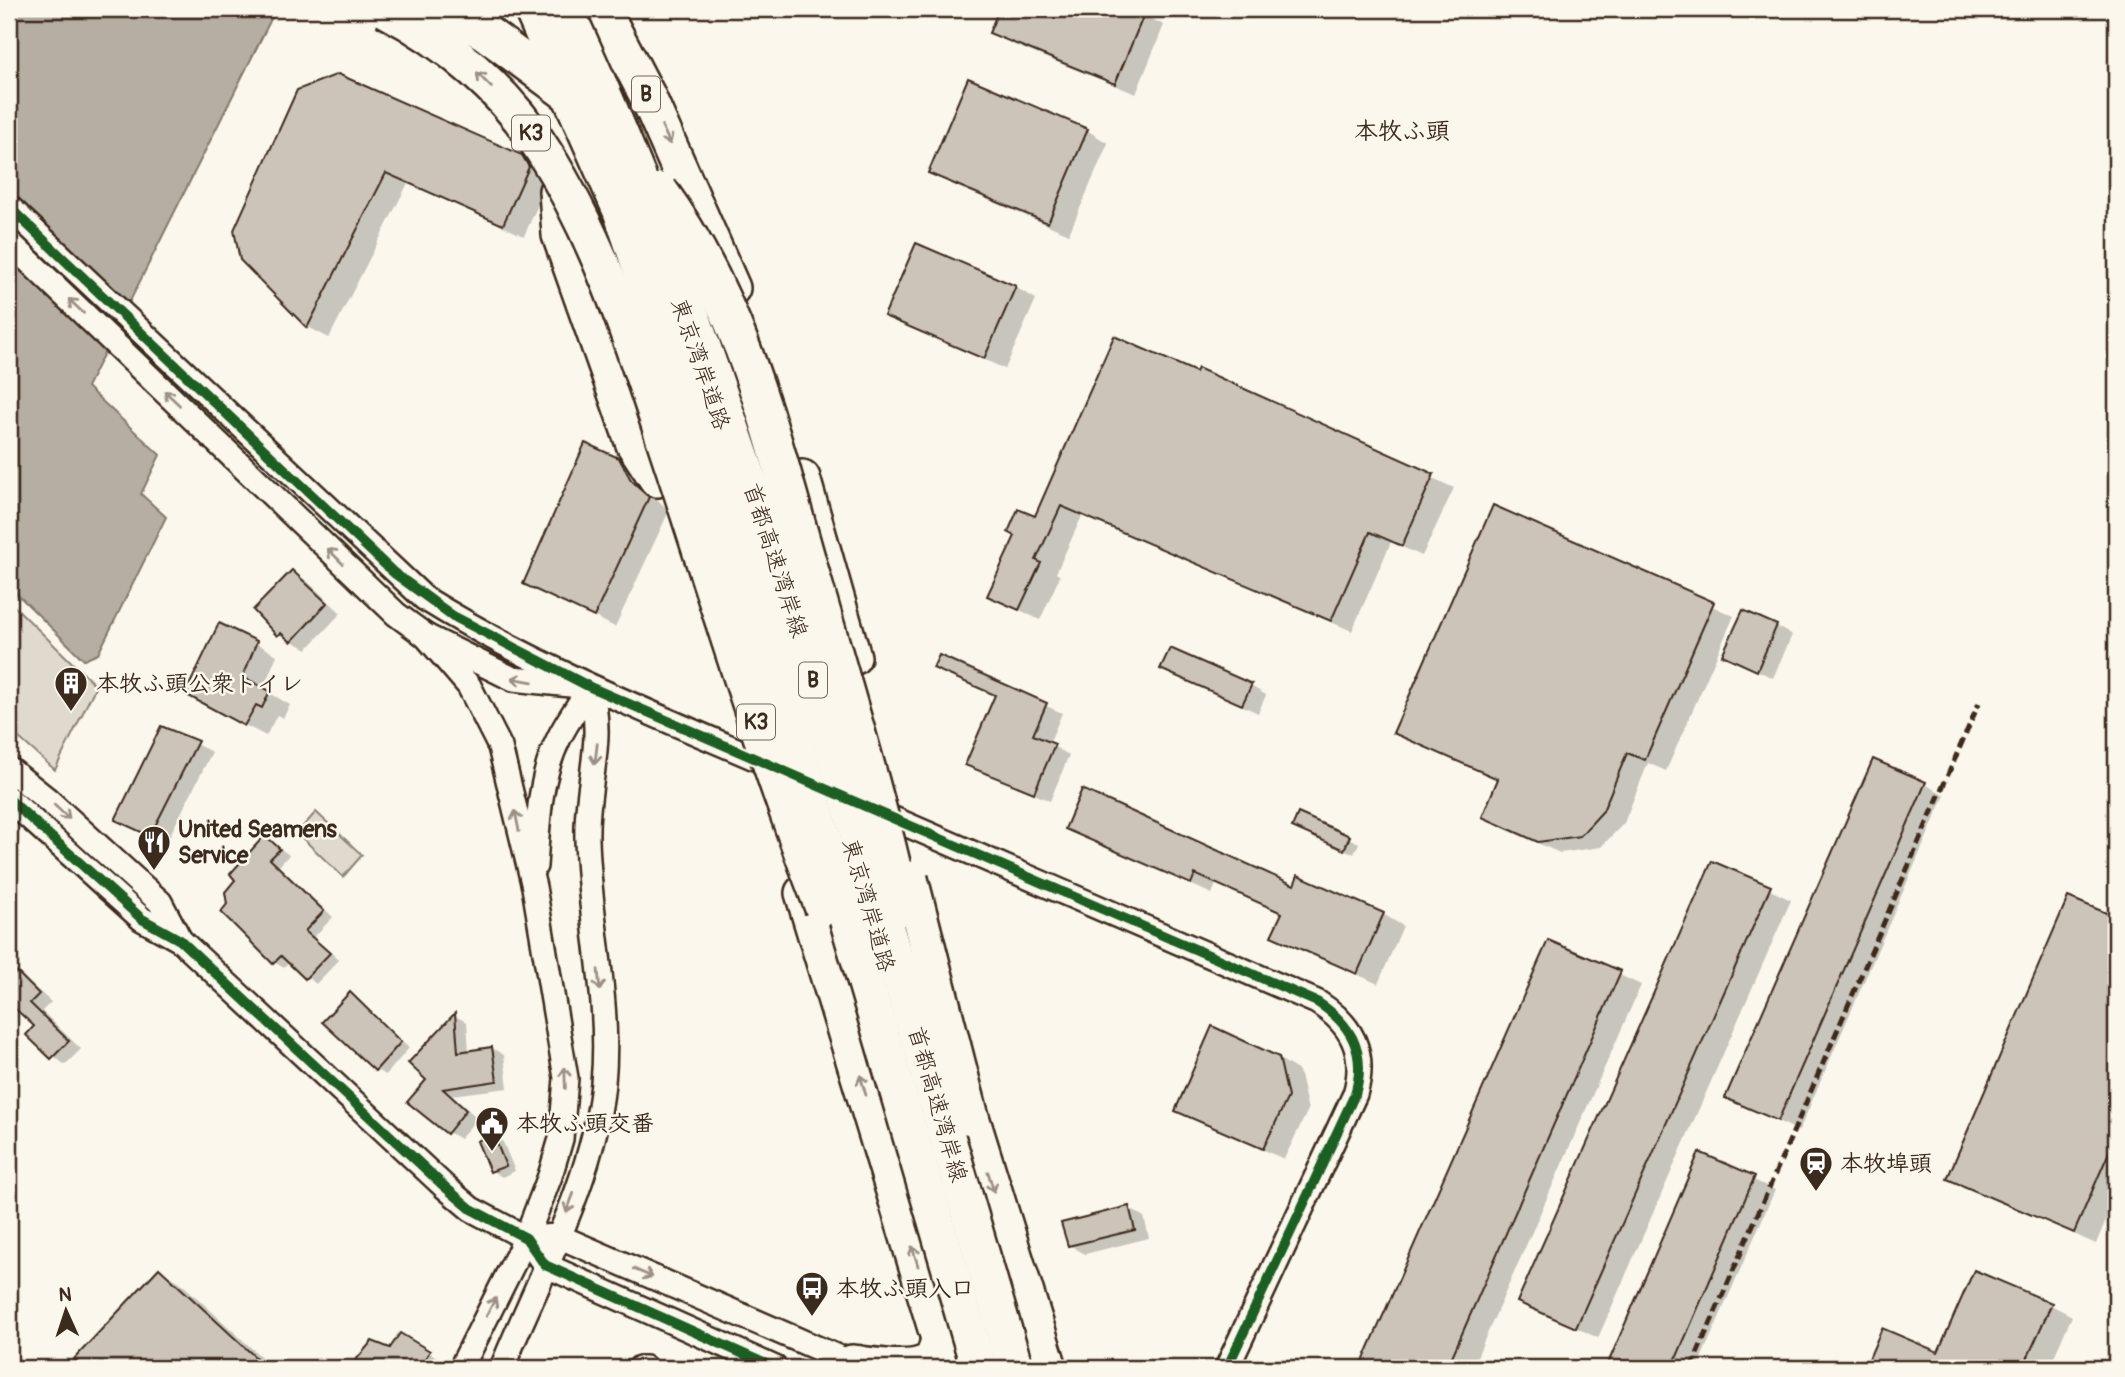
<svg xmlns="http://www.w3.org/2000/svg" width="2125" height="1377" font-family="Pangolin,'Klee One',sans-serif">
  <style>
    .green { fill: #dfd9ce; stroke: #8d8276; stroke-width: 2 }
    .water { fill: #b6aea2; stroke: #85796d; stroke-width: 2 }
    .shadow { fill: #0003 }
    .building { fill: #ccc4b9; stroke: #3b2a1e; stroke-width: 2 }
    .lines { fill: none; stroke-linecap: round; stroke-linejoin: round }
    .minor-casing { stroke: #3b2a1e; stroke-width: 28 }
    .highway-casing { stroke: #3b2a1e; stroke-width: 40 }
    .minor { stroke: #fbf7ec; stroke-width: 23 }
    .highway { stroke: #fbf7ec; stroke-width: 35 }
    .rail { stroke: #3b2a1e; stroke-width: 5; stroke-dasharray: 10 5; stroke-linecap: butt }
    .highway-bridge-casing { stroke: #3b2a1e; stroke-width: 40; stroke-linecap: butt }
    .highway-bridge { stroke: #fbf7ec; stroke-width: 35 }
    .cycleway-casing { stroke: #fbf7ec; stroke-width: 15 }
    .cycleway { stroke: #1b5e20; stroke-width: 10 }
    .oneway { stroke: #9b9085 }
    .labels { text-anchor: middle; stroke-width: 5; stroke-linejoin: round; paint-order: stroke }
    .shield { fill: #fbf7ec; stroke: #75685c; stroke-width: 2 }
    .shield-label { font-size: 21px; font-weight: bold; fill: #3b2a1e }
    .street-label { font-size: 23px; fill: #3b2a1e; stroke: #fbf7ec }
    .poi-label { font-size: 23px; font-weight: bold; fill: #3b2a1e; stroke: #fbf7ec; text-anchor: start }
    .neighbourhood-label { font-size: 24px; font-weight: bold; fill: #3b2a1e; stroke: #fbf7ec }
  </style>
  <rect width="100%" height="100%" fill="#fbf7ec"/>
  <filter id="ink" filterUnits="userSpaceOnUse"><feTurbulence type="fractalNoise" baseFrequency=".0143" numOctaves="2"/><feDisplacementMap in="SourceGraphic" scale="14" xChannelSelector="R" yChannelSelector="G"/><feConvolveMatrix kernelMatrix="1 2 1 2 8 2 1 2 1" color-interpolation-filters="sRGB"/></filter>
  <g filter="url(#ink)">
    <g class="green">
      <polygon points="9,601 96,686 55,770 9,729"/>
      <polygon points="316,812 362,855 343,877 297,833"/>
    </g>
    <polygon class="water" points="9,9 276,9 87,387 160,455 141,494 166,517 98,654 84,660 9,586"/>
    <g class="shadow">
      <polygon points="1001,9 1132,9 1164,25 1136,94 1012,44 991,32"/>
      <polygon points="969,81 1088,131 1108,143 1069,234 951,184 930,172"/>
      <polygon points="298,91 521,157 543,169 549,180 524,236 408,183 329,338 308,327 242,259"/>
      <polygon points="1015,287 1036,299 1005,369 886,315"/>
      <polygon points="1198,370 1454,488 1422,556 1391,542 1352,631 1082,516 1056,573 1060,576 1040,620 989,595 1036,519"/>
      <polygon points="619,460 640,472 652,494 669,511 615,627 526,583"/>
      <polygon points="1494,508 1734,616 1666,771 1648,763 1624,823 1601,847 1560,853 1505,829 1485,817 1499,780 1395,732"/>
      <polygon points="292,572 307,581 341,613 307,649 279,634"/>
      <polygon points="1776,626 1792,635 1773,678 1725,655"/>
      <polygon points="256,643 277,655 263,689 290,705 283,718 277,715 266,736 208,706"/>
      <polygon points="939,658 1062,713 1049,744 1069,755 1050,801 967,764 996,696 935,667"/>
      <polygon points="1162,668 1251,686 1266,695 1258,713"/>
      <polygon points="162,728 212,752 166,843 133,828"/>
      <polygon points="1925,784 1945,795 1799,1131 1728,1098"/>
      <polygon points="1299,815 1359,843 1354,854 1304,832"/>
      <polygon points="1067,828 1294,888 1383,914 1403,926 1378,984 1273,935 1283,914 1216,884 1212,894"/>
      <polygon points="265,837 289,855 279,866 333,917 314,937 339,960 316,984 290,962 284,968 274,962"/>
      <polygon points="9,849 15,855 9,863"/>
      <polygon points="1713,863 1791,900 1598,1338 1520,1301"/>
      <polygon points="2069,899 2116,919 2116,1195 2096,1244 1949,1178"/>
      <polygon points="1549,942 1641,985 1472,1368 1362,1368"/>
      <polygon points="9,964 51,1002 42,1011 81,1049 65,1065 28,1035 36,1026 9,1000"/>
      <polygon points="350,994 409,1048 386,1075 376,1070"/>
      <polygon points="455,1016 467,1022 469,1052 492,1048 504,1055 508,1088 452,1095 477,1118 460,1139 448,1132 429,1080"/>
      <polygon points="1278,1058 1299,1071 1308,1110 1284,1159 1177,1111"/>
      <polygon points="493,1136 503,1142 515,1171 502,1177 492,1171"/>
      <polygon points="1700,1155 1775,1190 1697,1368 1608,1368"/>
      <polygon points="1129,1208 1144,1217 1149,1238 1085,1254 1069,1245"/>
      <polygon points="159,1270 180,1282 273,1368 87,1368 77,1359"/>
      <polygon points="2051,1305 2072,1316 2049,1368 1867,1368 1883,1331 1939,1354"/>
      <polygon points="400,1336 449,1364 447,1368 351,1368 373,1343 391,1351"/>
    </g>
    <g class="building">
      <polygon points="999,9 1137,9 1145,12 1115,84 989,33"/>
      <polygon points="338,74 522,155 529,167 503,225 386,173 307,328 240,260 234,230 297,90"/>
      <polygon points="968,78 1088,129 1048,223 928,173"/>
      <polygon points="916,243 1016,286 984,359 884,316"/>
      <polygon points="1114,336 1196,372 1198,368 1434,474 1402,546 1370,532 1331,621 1061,506 1036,560 1041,563 1019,610 987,596 1015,536 1008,532 1018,509 1035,516"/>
      <polygon points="585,443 619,458 631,480 649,497 594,617 523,584"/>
      <polygon points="1493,505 1714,602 1645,760 1627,753 1603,811 1580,836 1538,842 1482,817 1498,779 1393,733"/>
      <polygon points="292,570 327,603 291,642 281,633 277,636 253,610"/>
      <polygon points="1743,610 1777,625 1757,671 1722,655"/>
      <polygon points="219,623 257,641 243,677 270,691 262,708 256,705 244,726 185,694"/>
      <polygon points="1170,648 1252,684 1242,705 1160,669"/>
      <polygon points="939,655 1047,703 1033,735 1055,744 1034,793 965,765 995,695 933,668"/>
      <polygon points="161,726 198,741 150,836 115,820"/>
      <polygon points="1873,759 1926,782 1778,1121 1725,1098"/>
      <polygon points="1082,789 1294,885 1298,875 1384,913 1357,974 1271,936 1282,913 1195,874 1191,884 1065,829"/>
      <polygon points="1298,813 1350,836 1344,850 1292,827"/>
      <polygon points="265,835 280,849 270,859 324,911 305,931 330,953 305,979 281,956 273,964 221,912 227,904 225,892 235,880 230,874"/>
      <polygon points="1712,861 1771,886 1576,1328 1517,1302"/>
      <polygon points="2068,897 2116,917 2116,1136 2074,1233 1947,1179"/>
      <polygon points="1548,940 1621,971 1447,1368 1360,1368"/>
      <polygon points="17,972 39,994 30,1003 69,1041 51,1059 26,1035 34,1026 9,1003 9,981"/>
      <polygon points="350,992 401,1042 375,1071 322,1022"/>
      <polygon points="455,1013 458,1052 492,1047 497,1081 443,1089 466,1110 447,1134 407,1102 426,1080 408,1063"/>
      <polygon points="1212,1026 1279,1057 1288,1097 1263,1149 1175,1111"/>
      <polygon points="493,1134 506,1166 490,1172 477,1141"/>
      <polygon points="1699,1152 1755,1176 1672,1368 1606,1368"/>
      <polygon points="1129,1206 1135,1230 1068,1246 1061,1223"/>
      <polygon points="159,1268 267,1368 85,1368 74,1359"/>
      <polygon points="1974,1270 2052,1303 2023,1368 1865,1368 1882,1328 1938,1352"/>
      <polygon points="400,1333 430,1351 419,1368 349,1368 372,1341 390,1348"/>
    </g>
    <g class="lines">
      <defs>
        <g id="minor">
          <path d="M9,207l415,391c111,69 234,118 354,170"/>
          <polyline points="9,242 396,614 426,636 513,679 580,686"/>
          <polyline points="426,636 469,686 500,747 534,887 566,1078 561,1139 550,1176 526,1238 461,1368"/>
          <polyline points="9,769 48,800 160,902 180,940"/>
          <polyline points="9,799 142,919 180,940 445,1187 471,1209 526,1238 545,1265 775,1368"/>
          <path d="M873,810l444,192c35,22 50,51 38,92l-128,274"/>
          <path d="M535,866c3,-43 4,-88 24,-128 8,-17 21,-34 31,-51"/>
          <polyline points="543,1237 558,1236 863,1368"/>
          <path d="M502,1368c36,-89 92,-188 101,-285 8,-80 -14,-163 -16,-244 -2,-54 19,-98 3,-152"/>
          <polyline points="640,1368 645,1368"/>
        </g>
        <g id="highway">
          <polyline points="602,9 647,95 732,288"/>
          <polyline points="557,191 560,235 634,444 657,479"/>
          <polyline points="729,372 772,483"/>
          <polyline points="802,478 853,657"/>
          <polyline points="803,893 948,1368"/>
          <polyline points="971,1117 1049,1368"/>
          <path d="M852,1363c19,2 69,12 81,-6 4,-6 5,-16 7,-22"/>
        </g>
      </defs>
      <use href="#minor" class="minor-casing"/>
      <use href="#highway" class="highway-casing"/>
      <use href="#minor" class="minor"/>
      <use href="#highway" class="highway"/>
      <polyline class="rail" points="1691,1368 1979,703"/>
      <defs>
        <g id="highway-bridge">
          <path d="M385,9c63,33 121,82 159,143 61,96 94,209 130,317 48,147 93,295 149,439"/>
          <polyline points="442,9 483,31 567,93"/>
          <polyline points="532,9 621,211 716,487 770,656 979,1368"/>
          <path d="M565,9c127,273 216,559 300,848 50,170 100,341 150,511"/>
          <path d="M660,191c84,115 114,254 153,388 31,109 65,217 89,328"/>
          <polyline points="910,879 971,1117"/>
        </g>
      </defs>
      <use href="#highway-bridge" class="highway-bridge-casing"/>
      <use href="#highway-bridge" class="highway-bridge"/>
      <defs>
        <g id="cycleway">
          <path d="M9,207l385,366 59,43 137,71 727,315c35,22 50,51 38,92l-128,274"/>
          <polyline points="9,799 142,919 180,940 445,1187 471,1209 526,1238 545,1265 775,1368"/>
        </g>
      </defs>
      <use href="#cycleway" class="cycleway-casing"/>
      <use href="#cycleway" class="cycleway"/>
    </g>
    <defs><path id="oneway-shaft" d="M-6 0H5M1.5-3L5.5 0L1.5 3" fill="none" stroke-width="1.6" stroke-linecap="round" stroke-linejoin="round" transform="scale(1.75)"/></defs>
    <g class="oneway">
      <use href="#oneway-shaft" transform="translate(484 80) rotate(-135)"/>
      <use href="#oneway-shaft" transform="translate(666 135) rotate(65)"/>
      <use href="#oneway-shaft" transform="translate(76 306) rotate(-136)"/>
      <use href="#oneway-shaft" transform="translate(172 398) rotate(-136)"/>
      <use href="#oneway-shaft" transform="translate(335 556) rotate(-135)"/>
      <use href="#oneway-shaft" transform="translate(522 680) rotate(-170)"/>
      <use href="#oneway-shaft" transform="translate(596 754) rotate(97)"/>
      <use href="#oneway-shaft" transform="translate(62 812) rotate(42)"/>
      <use href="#oneway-shaft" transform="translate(517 821) rotate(-101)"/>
      <use href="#oneway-shaft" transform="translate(599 980) rotate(85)"/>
      <use href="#oneway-shaft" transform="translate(565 1078) rotate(-92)"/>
      <use href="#oneway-shaft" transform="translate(863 1085) rotate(-106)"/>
      <use href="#oneway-shaft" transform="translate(991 1182) rotate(73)"/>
      <use href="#oneway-shaft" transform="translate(570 1203) rotate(111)"/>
      <use href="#oneway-shaft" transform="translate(915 1256) rotate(-107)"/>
      <use href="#oneway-shaft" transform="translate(643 1273) rotate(23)"/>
      <use href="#oneway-shaft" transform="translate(491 1307) rotate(-63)"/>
    </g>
  </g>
  <defs>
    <symbol id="building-pin" viewBox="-11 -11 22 30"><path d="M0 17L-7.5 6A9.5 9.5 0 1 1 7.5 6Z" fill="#3b2a1e" stroke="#fbf7ec"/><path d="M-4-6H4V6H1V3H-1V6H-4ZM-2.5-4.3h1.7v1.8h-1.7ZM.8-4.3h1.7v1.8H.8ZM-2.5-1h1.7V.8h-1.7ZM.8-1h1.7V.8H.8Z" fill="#fff"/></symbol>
    <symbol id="restaurant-pin" viewBox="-11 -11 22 30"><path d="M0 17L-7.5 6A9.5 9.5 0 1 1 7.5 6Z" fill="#3b2a1e" stroke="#fbf7ec"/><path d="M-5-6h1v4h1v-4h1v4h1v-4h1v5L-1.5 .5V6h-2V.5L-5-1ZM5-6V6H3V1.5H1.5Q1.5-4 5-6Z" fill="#fff"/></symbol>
    <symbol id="civic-pin" viewBox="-11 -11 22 30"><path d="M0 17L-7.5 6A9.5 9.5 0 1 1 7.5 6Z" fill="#3b2a1e" stroke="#fbf7ec"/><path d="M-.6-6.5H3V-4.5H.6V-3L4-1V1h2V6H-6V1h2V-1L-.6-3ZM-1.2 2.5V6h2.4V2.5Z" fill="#fff"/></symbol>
    <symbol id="station-pin" viewBox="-11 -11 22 30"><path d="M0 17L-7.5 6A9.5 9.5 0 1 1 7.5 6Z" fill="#3b2a1e" stroke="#fbf7ec"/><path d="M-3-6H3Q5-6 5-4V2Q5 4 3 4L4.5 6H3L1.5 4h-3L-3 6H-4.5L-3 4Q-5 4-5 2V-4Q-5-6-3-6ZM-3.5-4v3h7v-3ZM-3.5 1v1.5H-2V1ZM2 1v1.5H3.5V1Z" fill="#fff"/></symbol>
    <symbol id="bus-pin" viewBox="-11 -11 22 30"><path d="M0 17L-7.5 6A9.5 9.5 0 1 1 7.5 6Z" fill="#3b2a1e" stroke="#fbf7ec"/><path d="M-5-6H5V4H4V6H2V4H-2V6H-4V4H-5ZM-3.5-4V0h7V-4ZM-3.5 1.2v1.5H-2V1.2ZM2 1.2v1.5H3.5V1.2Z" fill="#fff"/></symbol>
  </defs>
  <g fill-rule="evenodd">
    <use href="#building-pin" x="52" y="664" width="38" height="52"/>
    <use href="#restaurant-pin" x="135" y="823" width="38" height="52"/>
    <use href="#civic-pin" x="473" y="1104" width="38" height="52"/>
    <use href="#station-pin" x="1797" y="1144" width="38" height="52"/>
    <use href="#bus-pin" x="793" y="1269" width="38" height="52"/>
  </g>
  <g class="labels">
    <g class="shield">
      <rect x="632" y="76.5" width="28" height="35" rx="5"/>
      <rect x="512" y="115.5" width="38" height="35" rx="5"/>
      <rect x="799" y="662.5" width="28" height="35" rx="5"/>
      <rect x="737" y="704.5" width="38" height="35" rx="5"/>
    </g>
    <g class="shield-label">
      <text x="646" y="101">B</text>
      <text x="531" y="140">K3</text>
      <text x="813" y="687">B</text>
      <text x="756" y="729">K3</text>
    </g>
    <g class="street-label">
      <text transform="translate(701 364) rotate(71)" y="8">東京湾岸道路</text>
      <text transform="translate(776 560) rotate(72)" y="8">首都高速湾岸線</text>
      <text transform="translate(869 905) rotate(74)" y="8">東京湾岸道路</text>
      <text transform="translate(938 1104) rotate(74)" y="8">首都高速湾岸線</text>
    </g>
    <g class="poi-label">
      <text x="96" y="691">本牧ふ頭公衆トイレ</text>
      <text x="178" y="837">United Seamens<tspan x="178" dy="26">Service</tspan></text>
      <text x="516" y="1131">本牧ふ頭交番</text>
      <text x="1840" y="1171">本牧埠頭</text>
      <text x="836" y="1296">本牧ふ頭入口</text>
    </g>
    <g class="neighbourhood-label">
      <text x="1402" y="139">本牧ふ頭</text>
    </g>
  </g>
  <rect width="2125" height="1377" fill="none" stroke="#fbf7ec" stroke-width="35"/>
  <rect x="18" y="18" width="2090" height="1342" fill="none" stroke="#3b2a1e" stroke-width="2.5" filter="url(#ink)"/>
  <g transform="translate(66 1311) rotate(357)" stroke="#fbf7ec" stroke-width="5" paint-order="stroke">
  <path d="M0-5L12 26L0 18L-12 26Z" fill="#3b2a1e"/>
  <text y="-10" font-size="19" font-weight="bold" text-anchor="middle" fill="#3b2a1e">N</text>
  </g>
</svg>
